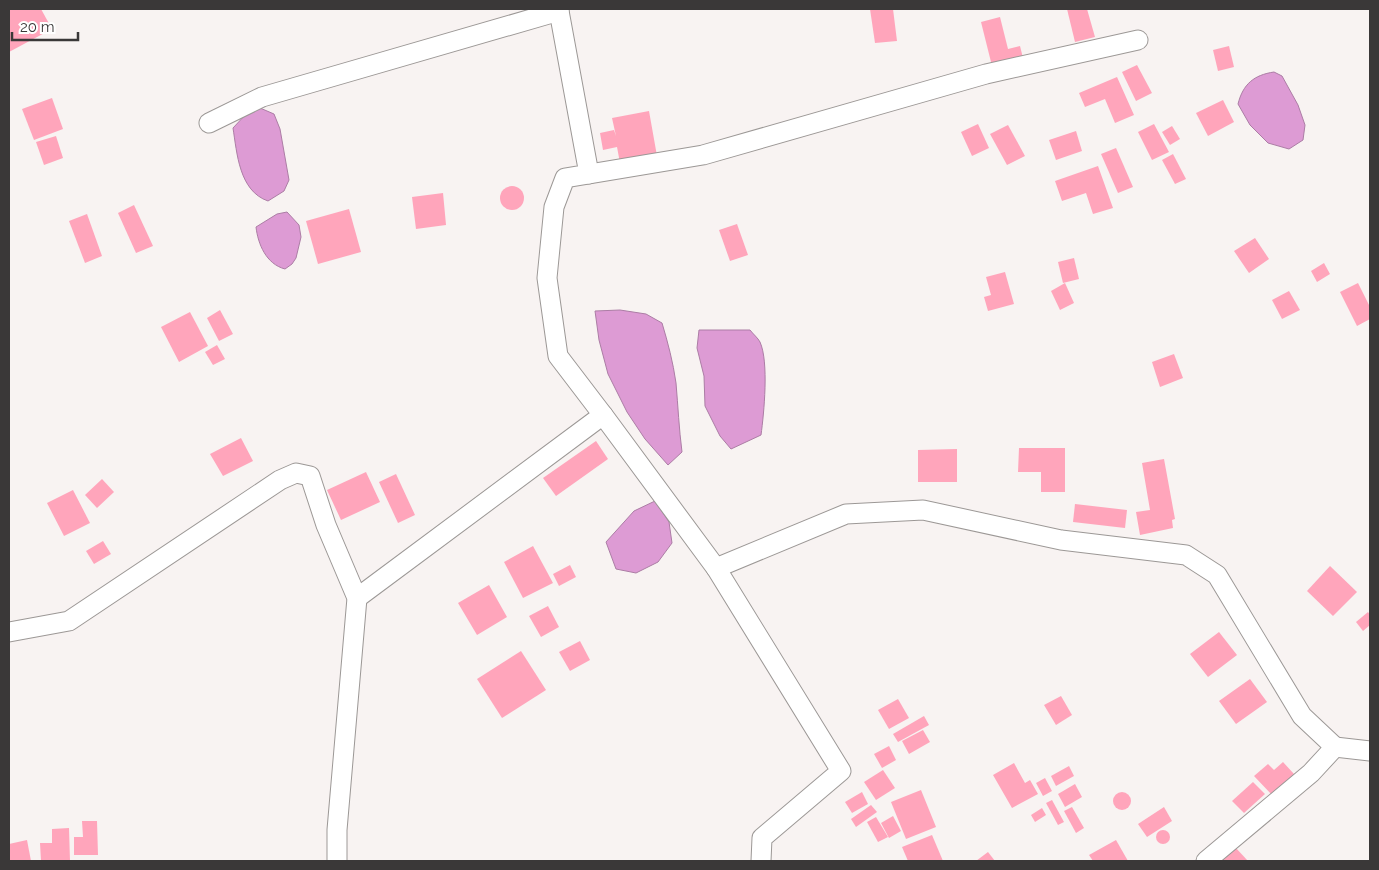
<svg xmlns="http://www.w3.org/2000/svg" width="1379" height="870" font-family="Raleway,sans-serif">
  <style>
    .water { fill: #dd9bd4; stroke: #ac7da5 }
    .building { fill: #ffa5bb }
    .lines { fill: none; stroke-linecap: round; stroke-linejoin: round }
    .minor-casing { stroke: #9c9896; stroke-width: 21 }
    .minor { stroke: #fff; stroke-width: 19 }
  </style>
  <rect width="100%" height="100%" fill="#f8f3f2"/>
  <g class="water">
    <path d="M1274,72l8,4 16,29 7,20 -2,15 -14,9 -21,-6 -18,-18 -12,-21c5,-20 16,-29 36,-32z"/>
    <path d="M260,108l14,6 6,15 9,51 -5,11 -16,10c-29,-10 -31,-48 -35,-73l14,-15z"/>
    <path d="M287,212l12,13 2,12 -5,21 -4,6 -7,5c-19,-5 -27,-25 -29,-42l21,-13z"/>
    <path d="M620,310l26,4 16,9c6,20 11,39 14,60 2,23 3,46 6,69l-14,13 -23,-26 -18,-27 -19,-38 -9,-34 -4,-29z"/>
    <path d="M699,330h51c3,4 8,8 10,12 9,20 4,71 1,93l-30,14 -11,-13 -15,-30 -1,-30 -7,-28z"/>
    <polygon points="655,501 669,522 672,543 658,562 636,573 616,569 606,542 634,511"/>
  </g>
  <g class="building">
    <polygon points="9,9 41,9 52,29 9,52"/>
    <polygon points="870,9 893,9 897,41 875,43"/>
    <polygon points="1067,9 1087,9 1095,37 1075,42"/>
    <polygon points="1000,17 1008,49 1020,46 1024,62 993,70 981,22"/>
    <polygon points="1229,46 1234,67 1218,71 1213,50"/>
    <polygon points="1137,65 1152,93 1136,101 1122,72"/>
    <polygon points="1117,77 1134,115 1115,123 1105,99 1085,107 1079,93"/>
    <polygon points="52,98 63,129 34,140 22,109"/>
    <polygon points="1223,100 1234,122 1208,136 1196,113"/>
    <polygon points="649,111 657,156 620,163 617,147 603,150 600,133 614,130 616,136 612,118"/>
    <polygon points="978,124 989,148 972,156 961,132"/>
    <polygon points="1154,124 1169,152 1152,160 1138,132"/>
    <polygon points="1008,125 1025,156 1007,165 990,134"/>
    <polygon points="1172,126 1180,139 1170,145 1162,132"/>
    <polygon points="1076,131 1082,151 1056,160 1049,140"/>
    <polygon points="56,136 63,158 44,165 36,142"/>
    <polygon points="1116,148 1133,187 1118,193 1101,154"/>
    <polygon points="1173,154 1186,179 1175,184 1162,160"/>
    <polygon points="1098,166 1113,208 1093,214 1086,193 1062,201 1055,181"/>
    <circle cx="512" cy="198" r="12"/>
    <polygon points="443,193 446,225 416,229 412,197"/>
    <polygon points="134,205 153,246 136,253 118,213"/>
    <polygon points="349,209 361,252 318,264 306,221"/>
    <polygon points="87,214 102,256 85,263 69,221"/>
    <polygon points="737,224 748,255 730,261 719,230"/>
    <polygon points="1255,238 1269,259 1249,273 1234,251"/>
    <polygon points="1074,258 1079,279 1063,283 1058,262"/>
    <polygon points="1324,263 1330,274 1317,282 1311,271"/>
    <polygon points="1005,272 1014,304 988,311 984,297 991,295 986,277"/>
    <polygon points="1065,283 1074,303 1060,310 1051,291"/>
    <polygon points="1358,283 1370,307 1370,319 1357,326 1340,292"/>
    <polygon points="1289,291 1300,310 1282,319 1272,300"/>
    <polygon points="220,310 233,334 219,341 207,318"/>
    <polygon points="190,312 208,346 179,362 161,327"/>
    <polygon points="217,345 225,359 213,365 205,352"/>
    <polygon points="1174,354 1183,378 1160,387 1152,362"/>
    <polygon points="241,438 253,461 223,476 210,454"/>
    <polygon points="596,441 608,459 556,496 543,478"/>
    <polygon points="1019,448 1065,448 1065,492 1041,492 1041,472 1018,472"/>
    <polygon points="957,449 957,482 918,482 918,450"/>
    <polygon points="1164,459 1175,519 1172,520 1173,528 1140,535 1136,512 1150,510 1142,463"/>
    <polygon points="366,472 380,502 341,520 327,490"/>
    <polygon points="396,474 415,515 398,523 379,482"/>
    <polygon points="102,479 114,492 97,508 85,495"/>
    <polygon points="73,490 90,523 64,536 47,503"/>
    <polygon points="1075,504 1127,510 1125,528 1073,522"/>
    <polygon points="103,541 111,554 94,564 86,551"/>
    <polygon points="533,546 553,583 523,598 504,562"/>
    <polygon points="570,565 576,577 559,586 553,574"/>
    <polygon points="1330,566 1357,592 1333,616 1307,591"/>
    <polygon points="489,585 507,617 477,635 458,603"/>
    <polygon points="548,606 559,627 541,637 529,616"/>
    <polygon points="1368,612 1370,615 1370,625 1363,631 1356,622"/>
    <polygon points="1219,632 1237,655 1208,677 1190,654"/>
    <polygon points="580,641 590,660 570,671 559,652"/>
    <polygon points="521,651 546,690 502,718 477,679"/>
    <polygon points="1250,679 1267,702 1236,724 1219,701"/>
    <polygon points="1061,696 1072,715 1056,725 1044,705"/>
    <polygon points="898,699 909,718 889,729 878,710"/>
    <polygon points="924,716 929,725 898,742 893,734"/>
    <polygon points="923,730 930,742 909,754 902,741"/>
    <polygon points="889,746 896,760 882,768 874,754"/>
    <polygon points="1283,762 1294,774 1272,795 1254,776 1268,764 1274,770"/>
    <polygon points="1014,763 1025,783 1030,780 1038,794 1012,808 993,775"/>
    <polygon points="1069,766 1074,776 1056,786 1051,776"/>
    <polygon points="883,770 895,788 876,800 864,782"/>
    <polygon points="1045,778 1052,791 1043,796 1036,783"/>
    <polygon points="1253,782 1265,794 1244,813 1232,801"/>
    <polygon points="1075,784 1082,797 1065,807 1058,794"/>
    <polygon points="921,790 936,827 906,839 891,802"/>
    <polygon points="862,792 868,804 852,813 845,802"/>
    <circle cx="1122" cy="801" r="9"/>
    <polygon points="1052,800 1064,822 1058,825 1046,803"/>
    <polygon points="871,805 877,812 856,827 851,819"/>
    <polygon points="1072,807 1084,828 1076,833 1064,811"/>
    <polygon points="1164,807 1172,821 1147,837 1138,824"/>
    <polygon points="1042,808 1046,815 1035,822 1031,815"/>
    <polygon points="893,816 901,831 889,838 881,823"/>
    <polygon points="876,817 888,837 878,842 867,822"/>
    <polygon points="82,821 97,821 98,855 74,855 74,837 83,837"/>
    <polygon points="69,828 70,861 41,861 40,843 52,843 52,829"/>
    <circle cx="1163" cy="837" r="7"/>
    <polygon points="932,835 943,861 908,861 902,847"/>
    <polygon points="27,840 31,861 9,861 9,844"/>
    <polygon points="1116,840 1128,861 1093,861 1089,855"/>
    <polygon points="1235,847 1248,861 1219,861"/>
    <polygon points="988,852 995,861 976,861"/>
  </g>
  <g class="lines">
    <defs>
      <g id="minor">
        <polyline points="209,123 262,97 559,11"/>
        <polyline points="589,174 703,155 986,74 1138,40"/>
        <polyline points="603,415 716,568 846,514 923,510 1061,540 1186,555 1217,575 1302,716 1335,747 1311,773 1206,861"/>
        <polyline points="716,568 841,771 762,838 761,861"/>
        <polyline points="357,598 603,415 558,356 547,278 554,207 565,178 589,174 559,11 558,9"/>
        <polyline points="9,632 69,621 280,480 296,473 310,476 326,525 357,598 337,830 337,861"/>
        <polyline points="1335,747 1370,751"/>
      </g>
    </defs>
    <use href="#minor" class="minor-casing"/>
    <use href="#minor" class="minor"/>
  </g>
  <rect width="1379" height="870" fill="none" stroke="#3a3838" stroke-width="20"/>
  <path d="M12 32v8h66v-8" fill="none" stroke="#3a3838" stroke-width="2.5"/>
  <text x="20" y="32" font-size="15" fill="#3a3838" stroke="#ffffff" stroke-width="4" paint-order="stroke">20 m</text>
</svg>
